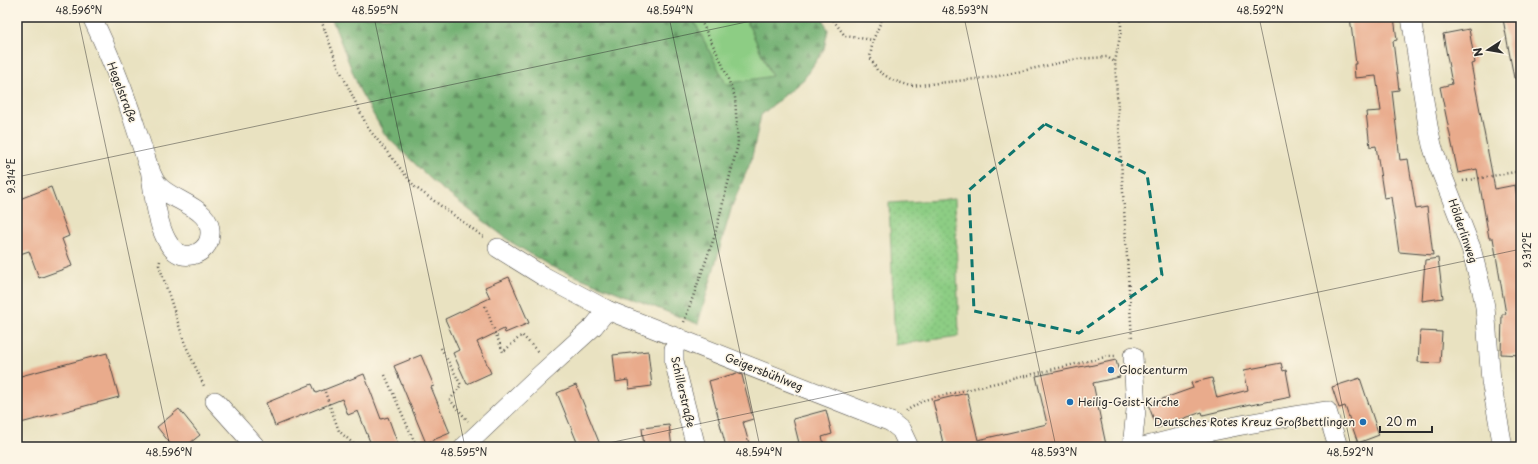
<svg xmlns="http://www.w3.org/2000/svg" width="1538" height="464" font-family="'Playpen Sans',sans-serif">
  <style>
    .grass { fill: #8dcd84; stroke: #5c7c58 }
    .forest { fill: url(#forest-firs); stroke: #4e6e4e }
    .park { fill: url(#park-dots); stroke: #5c7c58 }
    .building { fill: #e9ab8c }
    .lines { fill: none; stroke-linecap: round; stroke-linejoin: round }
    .minor-casing { stroke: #484642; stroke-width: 20 }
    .path { stroke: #484642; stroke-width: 2.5; stroke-dasharray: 1 3; stroke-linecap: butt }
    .minor { stroke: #fff; stroke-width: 19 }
    .marked { fill: none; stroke: #0f766e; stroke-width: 3; stroke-dasharray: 8 5; stroke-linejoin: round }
    .ticks { fill: none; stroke: #2b2b2b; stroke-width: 1; stroke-opacity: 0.45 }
    .poi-dot { fill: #1f6fb2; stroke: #fcf5e5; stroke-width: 1.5 }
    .labels { text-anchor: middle; stroke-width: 3; stroke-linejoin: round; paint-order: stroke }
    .street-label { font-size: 11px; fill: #2b2b2b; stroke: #fcf5e5 }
    .poi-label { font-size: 11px; fill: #2b2b2b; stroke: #fcf5e5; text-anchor: start }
    .neatline { fill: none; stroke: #2b2b2b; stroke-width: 1.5 }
    .ticks-label { font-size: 10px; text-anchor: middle; fill: #2b2b2b }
  </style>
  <defs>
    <pattern id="forest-firs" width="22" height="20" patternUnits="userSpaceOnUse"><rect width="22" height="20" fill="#72b072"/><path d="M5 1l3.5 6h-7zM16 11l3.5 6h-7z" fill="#5e8f5e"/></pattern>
    <pattern id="park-dots" width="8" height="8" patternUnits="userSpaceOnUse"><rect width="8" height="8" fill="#8dcd84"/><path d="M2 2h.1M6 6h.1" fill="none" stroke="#7ab072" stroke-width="1.8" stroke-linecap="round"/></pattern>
  </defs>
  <rect width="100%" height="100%" fill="#fcf5e5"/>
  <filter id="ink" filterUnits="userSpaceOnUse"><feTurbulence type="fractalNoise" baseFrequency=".025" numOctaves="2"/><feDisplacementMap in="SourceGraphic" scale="8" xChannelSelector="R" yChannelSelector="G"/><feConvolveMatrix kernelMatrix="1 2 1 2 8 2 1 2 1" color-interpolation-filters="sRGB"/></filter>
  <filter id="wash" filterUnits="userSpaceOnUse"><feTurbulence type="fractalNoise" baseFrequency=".012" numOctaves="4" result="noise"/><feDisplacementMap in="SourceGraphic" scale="16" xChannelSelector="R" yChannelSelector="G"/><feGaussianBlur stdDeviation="0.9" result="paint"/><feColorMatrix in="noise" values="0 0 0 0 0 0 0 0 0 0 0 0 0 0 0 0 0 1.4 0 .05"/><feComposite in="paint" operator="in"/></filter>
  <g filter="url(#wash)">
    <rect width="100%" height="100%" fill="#e9e2c1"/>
    <polygon class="grass" points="692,17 745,17 772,77 726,85"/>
    <polygon class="forest" points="331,17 692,17 726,84 772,76 745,17 822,17 828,30 824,49 804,79 761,115 751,161 732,206 698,324 550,266 511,242 437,185 385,135 360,91"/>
    <polygon class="park" points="955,199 959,336 895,345 889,203"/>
    <g id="blocks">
      <g class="building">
        <polygon points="1350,17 1394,17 1397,40 1393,41 1399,90 1392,91 1400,160 1408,159 1416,209 1427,207 1433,255 1399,252 1391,197 1384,198 1376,146 1370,147 1366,112 1381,111 1376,76 1355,78 1354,64 1356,64"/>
        <polygon points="1514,17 1521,17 1521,78 1514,78 1503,19"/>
        <polygon points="1469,29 1475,63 1471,64 1495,189 1515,185 1521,221 1521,355 1501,354 1502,314 1506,314 1493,238 1489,238 1477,169 1458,173 1440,87 1452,84 1443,34"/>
        <polygon points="51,187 69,236 62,239 72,266 39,278 29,251 17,255 17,200"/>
        <polygon points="1438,258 1443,298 1422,301 1425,260"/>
        <polygon points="509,277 529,323 505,333 504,329 477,342 491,373 467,384 453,353 459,350 445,319 490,298 485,287"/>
        <polygon points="1420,331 1442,332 1440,363 1418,362"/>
        <polygon points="648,351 652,386 629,389 628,380 616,382 613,355"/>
        <polygon points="107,353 119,397 17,424 17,377"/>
        <polygon points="421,355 434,386 431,387 450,433 426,443 394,366"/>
        <polygon points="1116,360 1120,377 1093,383 1106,445 1098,447 944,447 933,401 967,393 978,440 1047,424 1036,376 1089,365 1089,366"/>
        <polygon points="1281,363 1283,371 1286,370 1291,397 1251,405 1250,404 1203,415 1202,412 1157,428 1148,404 1193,388 1191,383 1212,378 1217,398 1248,390 1244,370"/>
        <polygon points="737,373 742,375 753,419 743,422 750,447 726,447 709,381"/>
        <polygon points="364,374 381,419 388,417 399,447 372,447 358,411 348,415 342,399 275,426 266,403 312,384 316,393"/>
        <polygon points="1360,378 1379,435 1358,443 1345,406 1339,408 1332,387"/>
        <polygon points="576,385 601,447 579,447 557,393"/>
        <polygon points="179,409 200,435 185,447 173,447 157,427"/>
        <polygon points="826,410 832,434 822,437 825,447 800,447 793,419"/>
        <polygon points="669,425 672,447 644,447 642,428"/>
      </g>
    </g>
  </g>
  <g filter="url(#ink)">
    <use href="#blocks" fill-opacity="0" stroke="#484642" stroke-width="1"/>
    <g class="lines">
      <defs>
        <g id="minor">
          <path d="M92,17c14,30 27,61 38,93 5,15 10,31 15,46 3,9 6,20 12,28 13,18 61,23 52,56 -2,7 -9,13 -17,15 -34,7 -38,-64 -42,-86"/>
          <polyline points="1411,17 1428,126 1432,145 1438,164 1471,248 1482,291 1485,307 1491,381 1503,447"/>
          <polyline points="498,248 543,276 607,310 891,422 901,430 909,447"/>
          <polyline points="679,338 674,349 674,361 696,447"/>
          <polyline points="215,401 256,447"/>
          <polyline points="464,447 538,377 594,326 607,310"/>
          <polyline points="1132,447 1136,410 1133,356"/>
          <path d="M1143,447c61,-16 121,-27 184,-36l11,36"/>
        </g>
      </defs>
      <use href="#minor" class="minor-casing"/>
      <g class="path">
        <polyline points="320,17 338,66 368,128 415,187 485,238"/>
        <polyline points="831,17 845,36 873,40"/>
        <polyline points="883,17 873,40 870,57 877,70 892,80 911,86 994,77 1077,59 1107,57 1115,62"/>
        <polyline points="1121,17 1121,31 1115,62 1132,339"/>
        <polyline points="1463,181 1521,171"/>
        <polyline points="160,261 159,265 185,344 205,388"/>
        <polyline points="485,306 503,352 522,335 539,353"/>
        <polyline points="684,322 714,238 738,144 735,97 721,61 699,17"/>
        <polyline points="441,348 461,385 450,400 468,421"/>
        <polyline points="385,375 414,441 420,447"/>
        <polyline points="325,392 339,431 357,447"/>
        <polyline points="906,411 924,400 1109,356 1115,356"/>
      </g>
      <use href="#minor" class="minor"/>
    </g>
  </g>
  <path class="marked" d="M1045,124l102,50 15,101 -83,58 -105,-22 -5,-121z"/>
  <path class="ticks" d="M78,17l92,430M374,17l91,430M669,17l91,430M964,17l92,430M1259,17l92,430M17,177l753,-160M590,447l931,-198"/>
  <g class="poi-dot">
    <circle cx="1111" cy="370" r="4"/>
    <circle cx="1070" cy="402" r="4"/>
    <circle cx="1363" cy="422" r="4"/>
  </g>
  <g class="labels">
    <g class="street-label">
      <text transform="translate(122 92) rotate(69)" y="4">Hegelstraße</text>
      <text transform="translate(1463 231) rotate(71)" y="4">Hölderlinweg</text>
      <text transform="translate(764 372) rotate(22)" y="4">Geigersbühlweg</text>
      <text transform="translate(683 392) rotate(77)" y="4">Schillerstraße</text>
    </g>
    <g class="poi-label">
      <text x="1119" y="374">Glockenturm</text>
      <text x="1078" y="406">Heilig-Geist-Kirche</text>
      <text x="1355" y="426" text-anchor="end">Deutsches Rotes Kreuz Großbettlingen</text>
    </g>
  </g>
  <rect width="1538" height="464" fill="none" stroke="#fcf5e5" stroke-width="44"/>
  <g transform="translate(1488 50) rotate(258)" stroke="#fcf5e5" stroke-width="3" paint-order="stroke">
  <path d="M0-3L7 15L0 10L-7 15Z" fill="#2b2b2b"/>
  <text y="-6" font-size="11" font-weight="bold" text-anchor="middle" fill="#2b2b2b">N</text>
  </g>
  <path d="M1380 426v6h52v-6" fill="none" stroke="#2b2b2b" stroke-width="2"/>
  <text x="1386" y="426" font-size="12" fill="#2b2b2b" stroke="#fcf5e5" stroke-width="3" paint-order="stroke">20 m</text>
  <rect x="22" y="22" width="1494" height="420" class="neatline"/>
  <g class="ticks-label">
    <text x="79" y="14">48.596°N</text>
    <text x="375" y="14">48.595°N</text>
    <text x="670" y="14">48.594°N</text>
    <text x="965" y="14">48.593°N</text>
    <text x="1260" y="14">48.592°N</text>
    <text transform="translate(11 176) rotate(-90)" y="4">9.314°E</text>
    <text transform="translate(1527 250) rotate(-90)" y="4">9.312°E</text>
    <text x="169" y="456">48.596°N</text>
    <text x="464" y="456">48.595°N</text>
    <text x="759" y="456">48.594°N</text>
    <text x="1054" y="456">48.593°N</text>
    <text x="1350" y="456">48.592°N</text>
  </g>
</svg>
